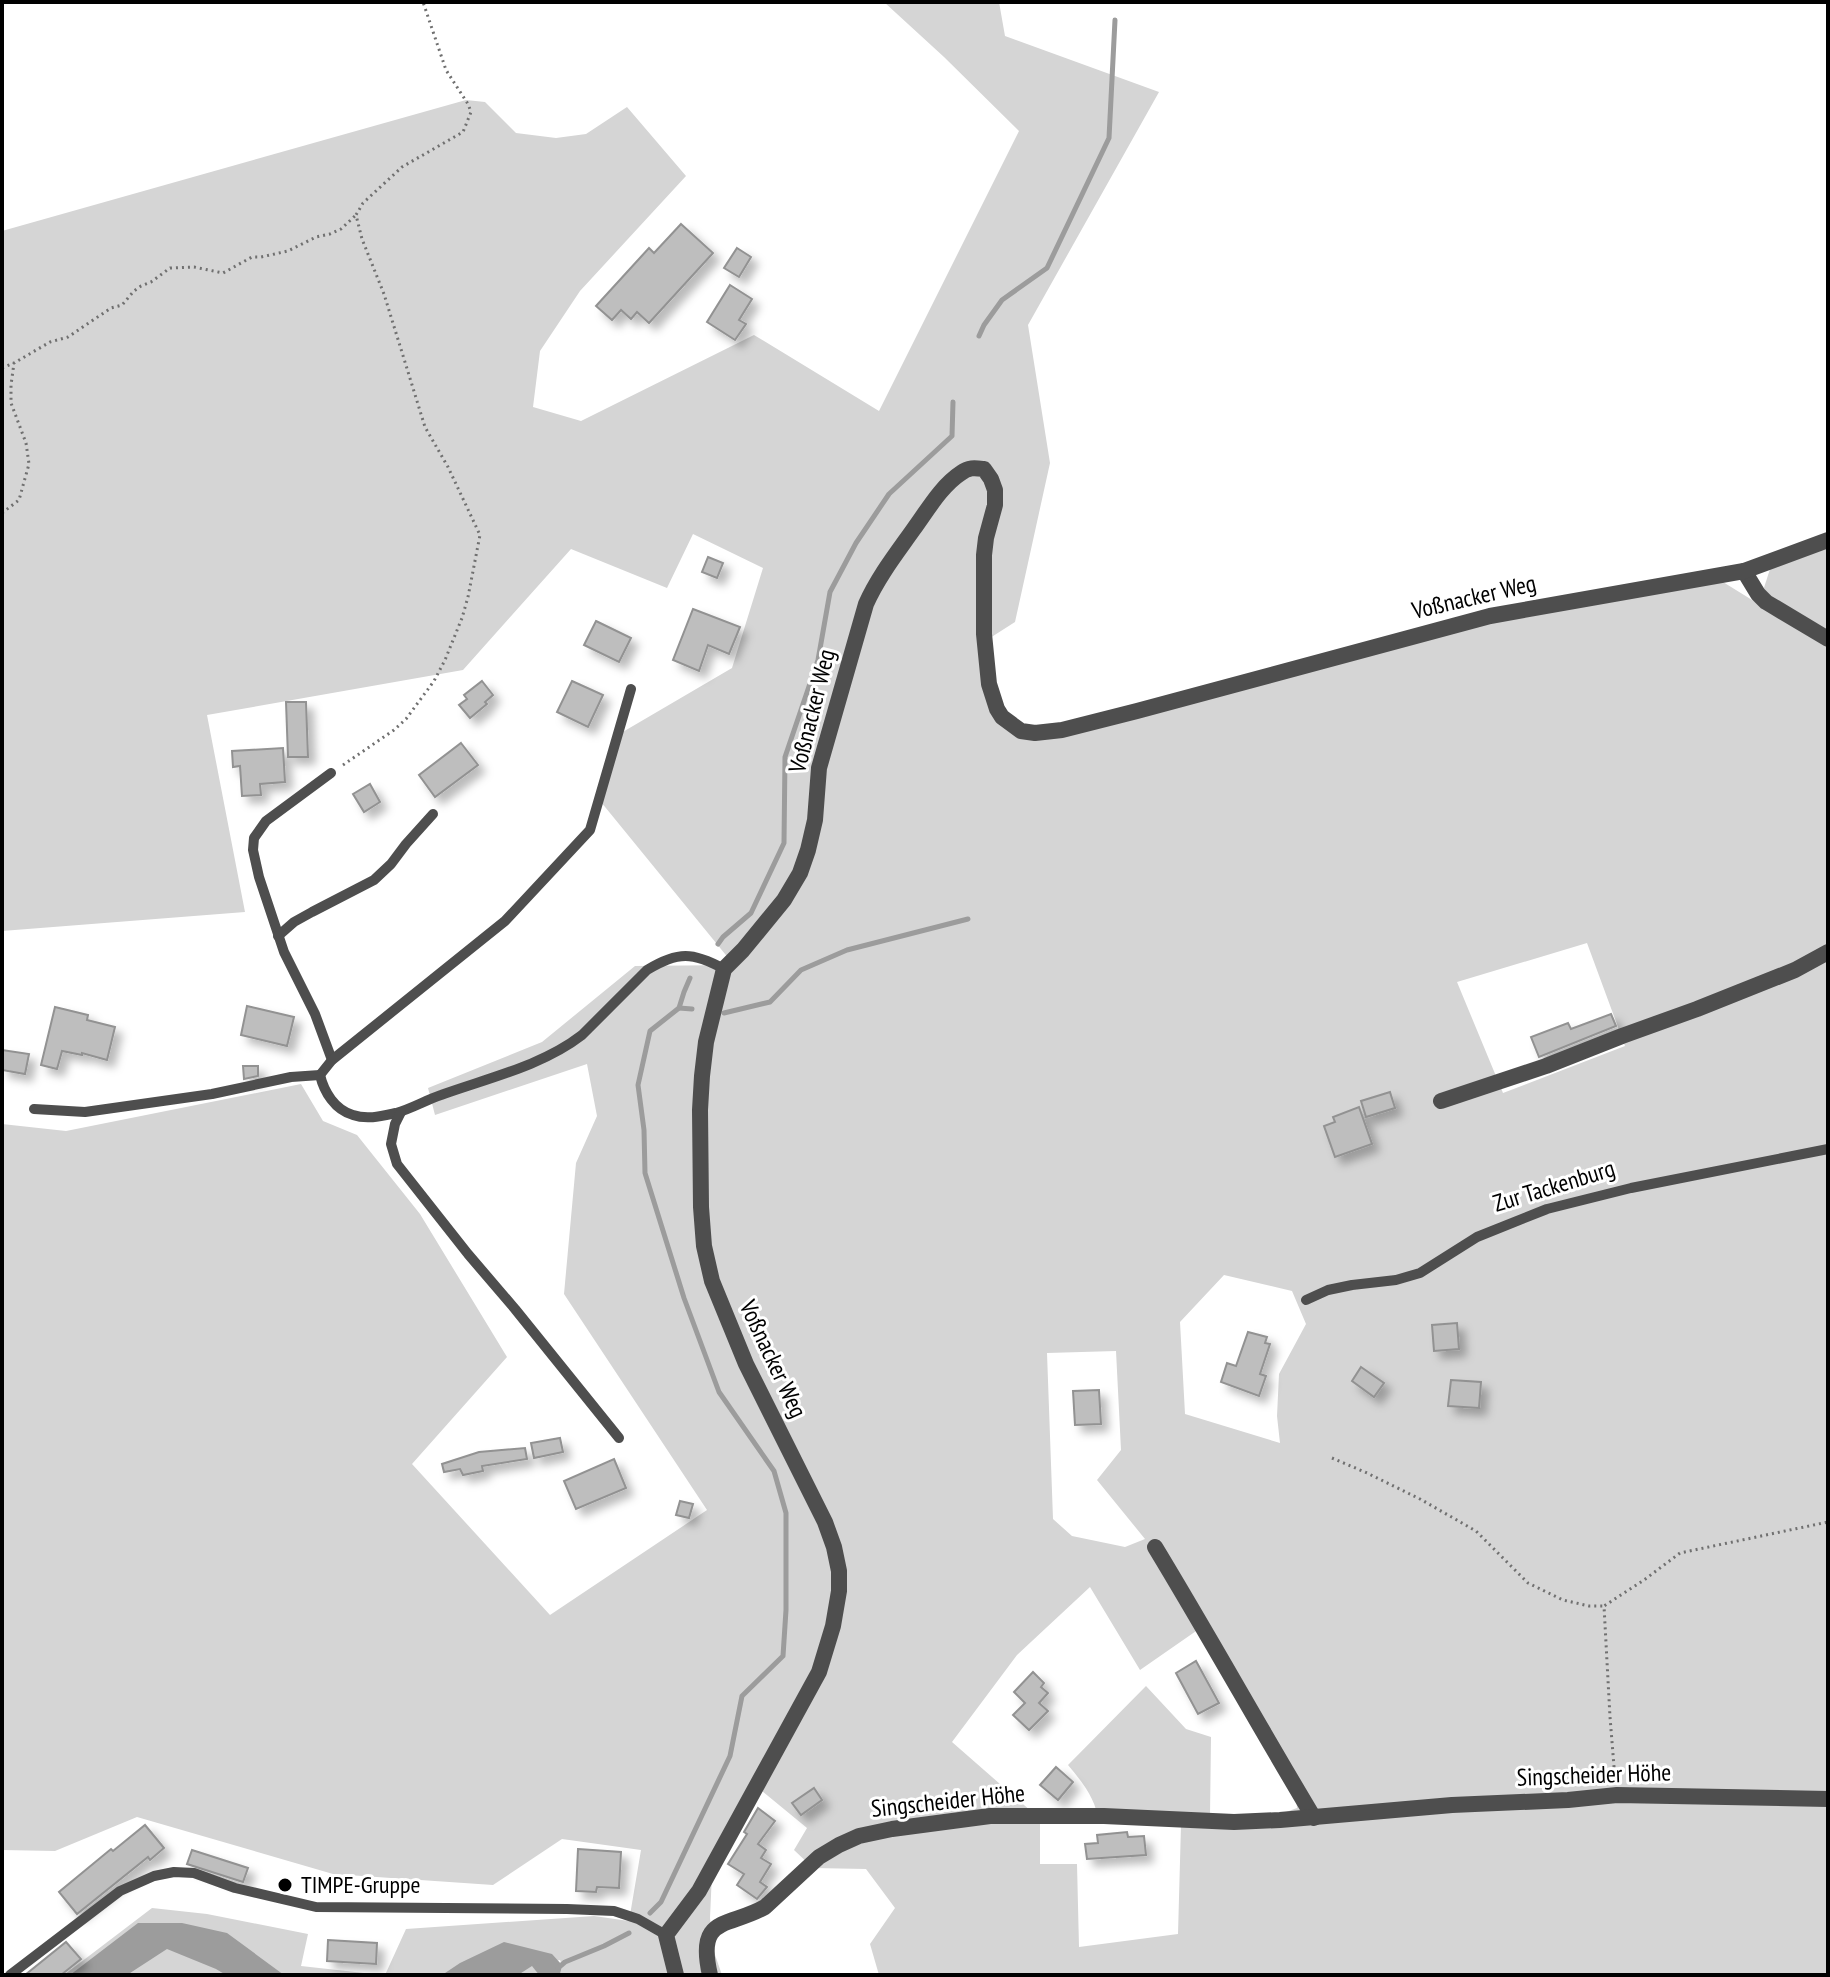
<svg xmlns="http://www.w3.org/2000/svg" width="1830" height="1977" font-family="'PT Sans Narrow',sans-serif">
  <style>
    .green { fill: #d5d5d5; fill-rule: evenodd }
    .water { fill: #9c9c9c }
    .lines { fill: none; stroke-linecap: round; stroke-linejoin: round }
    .stream { stroke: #9c9c9c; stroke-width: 5 }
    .building { fill: #bebebe; stroke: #929292; stroke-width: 2; filter: url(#shadow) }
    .path { stroke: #707070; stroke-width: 3; stroke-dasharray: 2 4; stroke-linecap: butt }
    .lane { stroke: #4e4e4e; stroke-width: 10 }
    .street { stroke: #4e4e4e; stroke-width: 16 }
    .poi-dot { fill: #000; stroke: #fff; stroke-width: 3 }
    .labels { text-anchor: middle; stroke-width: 6; stroke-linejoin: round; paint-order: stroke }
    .street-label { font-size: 24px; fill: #000; stroke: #fff }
    .poi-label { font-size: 24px; fill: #000; stroke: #fff; text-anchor: start }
  </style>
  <defs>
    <filter id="shadow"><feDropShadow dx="7" dy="7" stdDeviation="4" flood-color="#0004"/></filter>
  </defs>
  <rect width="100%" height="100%" fill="#fff"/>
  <g class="green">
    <path d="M884,2h115l6,34 154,56 -131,233 22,138 -35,159 -36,23 13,68 43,26 467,-122 221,-35 105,65v1328h-949l-9,-31 25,-36 -29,-39 -53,-1 -19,-18 13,-22 -50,-41 -45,86 -2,45 3,31 9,26h-162l2,-10 -2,-5 -27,6 6,9h-154l21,-46 188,-13 35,5 12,-71 -79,-11 -69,46 -160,-11 -196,-57 -82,34 -53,-1v-726l64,7 235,-47 22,37 34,14 63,79 87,143 -95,107 138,151 157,-105 -143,-216 12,-131 21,-47 -10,-52 -152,51 -7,-27 114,-46 93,-76 99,-1 -133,-163 20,-69 111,-65 31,-100 -70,-34 -26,54 -96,-39 -108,121 -256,45 38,197 -243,19v-700l464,-131 19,2 31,31 40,5 30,-4 41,-27 59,69 -106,115 -40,60 -7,56 48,14 173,-86 125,76 140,-280 -75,-74zM1587,943l38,103 -122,47 -46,-111zM1224,1275l68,16 14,33 -27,50 -2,42 3,27 -95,-29 -5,-92zM1116,1351l5,99 -24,30 48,59 -20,8 -53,-11 -19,-17 -6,-166zM1090,1587l50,83 59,-41 97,167 1,12 -19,7 -68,1 1,-79 -25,-8 -40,-43 -78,79c15,18 28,34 31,58l82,2 -3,109 -99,13 -2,-83h-37v-45l-88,-77 65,-87z"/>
    <polygon points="1828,544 1828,634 1762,594 1770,569"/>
    <polygon points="152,1908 207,1914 308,1934 301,1966 382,1975 64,1975"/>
  </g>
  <g class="water">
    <polygon points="138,1923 182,1923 227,1933 284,1975 226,1975 216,1969 167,1949 127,1975 70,1975"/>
    <polygon points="504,1942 552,1954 562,1965 560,1975 539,1975 532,1966 518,1975 442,1975 460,1963"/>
  </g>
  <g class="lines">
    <g class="stream">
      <polyline points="979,336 984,325 1002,300 1047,268 1109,138 1115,20"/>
      <polyline points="718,944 723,937 751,913 784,843 785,757 818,660 830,592 856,543 889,494 952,436 953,402"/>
      <polyline points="679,1008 692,1009"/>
      <polyline points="724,1013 770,1002 801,970 847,950 968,919"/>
      <polyline points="650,1913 661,1902 730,1756 742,1696 783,1656 786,1610 786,1513 774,1471 719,1392 684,1298 645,1173 644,1130 638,1085 650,1031 679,1008 684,992 690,978"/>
      <polyline points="558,1968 565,1962 604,1946 629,1933"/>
    </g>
  </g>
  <g class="building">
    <polygon points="681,224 713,253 649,323 637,312 631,319 621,310 612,320 596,306 649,248 654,253"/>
    <polygon points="737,248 751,257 739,277 724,268"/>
    <polygon points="730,285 752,299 739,320 746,324 735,340 707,322"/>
    <polygon points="708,557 723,563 717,578 702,572"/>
    <polygon points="693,609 740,627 729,654 708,645 699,671 673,660"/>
    <polygon points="596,621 631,638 619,662 584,645"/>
    <polygon points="482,681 493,695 485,702 487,704 470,718 459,705 467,699 464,695"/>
    <polygon points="572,681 603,695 588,727 557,712"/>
    <polygon points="286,702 306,702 308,757 288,757"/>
    <polygon points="461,743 478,765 435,797 419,775"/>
    <polygon points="283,748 285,782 260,784 261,795 242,796 240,766 233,767 232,751"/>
    <polygon points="370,784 380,802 364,812 353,794"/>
    <polygon points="247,1006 294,1017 287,1046 241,1035"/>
    <polygon points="55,1007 88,1015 87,1020 115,1027 107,1060 82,1053 82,1055 62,1051 57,1069 41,1065"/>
    <polygon points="1611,1014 1616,1026 1539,1057 1531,1037 1568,1023 1571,1029"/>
    <polygon points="2,1050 29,1054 25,1074 2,1070"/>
    <polygon points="243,1066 258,1066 258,1076 244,1079"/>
    <polygon points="1390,1092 1395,1108 1366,1117 1361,1101"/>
    <polygon points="1359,1107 1372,1144 1335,1157 1324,1126 1335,1122 1333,1117"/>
    <polygon points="1457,1323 1459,1349 1434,1351 1432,1325"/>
    <polygon points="1248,1332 1267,1337 1265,1343 1270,1344 1260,1374 1266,1376 1259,1396 1221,1382 1227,1363 1236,1366"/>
    <polygon points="1361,1367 1384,1383 1374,1397 1352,1381"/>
    <polygon points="1451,1380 1481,1382 1479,1408 1448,1406"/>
    <polygon points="1099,1390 1101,1424 1075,1425 1073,1391"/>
    <polygon points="560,1438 563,1452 534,1458 531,1443"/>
    <polygon points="525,1448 527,1459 482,1466 483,1471 463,1475 460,1469 444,1472 442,1464 479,1452"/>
    <polygon points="614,1459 626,1488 576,1509 564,1481"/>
    <polygon points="680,1501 693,1504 689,1518 676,1515"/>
    <polygon points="1196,1661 1219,1703 1198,1714 1176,1673"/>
    <polygon points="1033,1672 1044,1683 1041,1687 1048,1693 1039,1703 1048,1711 1029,1730 1013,1715 1025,1703 1014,1692"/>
    <polygon points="1056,1767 1073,1782 1058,1800 1040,1785"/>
    <polygon points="814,1788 822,1800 801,1815 792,1803"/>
    <polygon points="758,1808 775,1821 758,1844 766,1850 761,1858 771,1864 760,1882 767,1887 757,1899 737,1885 744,1874 728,1864 747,1834 744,1832"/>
    <polygon points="145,1825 164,1848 150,1860 148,1857 77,1914 59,1892 111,1849 113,1851"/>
    <polygon points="1127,1832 1128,1837 1144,1836 1146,1855 1087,1859 1085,1844 1098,1843 1097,1835"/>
    <polygon points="578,1849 621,1852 619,1888 597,1887 596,1892 576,1891"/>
    <polygon points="192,1850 248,1868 243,1882 187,1864"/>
    <polygon points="328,1940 377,1943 376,1964 327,1961"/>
    <polygon points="66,1942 81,1959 61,1975 25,1975"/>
  </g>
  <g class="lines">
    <g class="path">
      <polyline points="2,368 14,363 50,342 68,337 111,308 122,305 134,291 141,286 151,282 170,268 194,267 223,273 252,257 261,257 288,251 316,237 330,234 341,229 356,215"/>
      <polyline points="2,513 19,500 29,464 26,443 11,403 11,385 14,363"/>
      <polyline points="343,765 394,730 406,719 434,681 445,660 462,618 468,597 480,535 448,467 425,427 384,294 362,239 356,215 363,203 402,167 463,132 471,112 468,104 446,70 423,2"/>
      <polyline points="1332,1458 1367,1473 1420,1499 1476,1531 1528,1583 1563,1600 1589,1606 1604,1606"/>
      <polyline points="1615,1779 1610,1717 1604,1606 1644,1580 1680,1553 1828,1522"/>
    </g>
    <g class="lane">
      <polyline points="331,773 266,821 254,838 253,850 259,877 284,952 315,1014 332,1060"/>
      <polyline points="278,936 294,922 312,912 374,880 391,864 406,844 433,814"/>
      <polyline points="320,1075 332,1060 505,921 590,830 631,689"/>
      <path d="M320,1075c4,17 15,35 33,40 14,5 29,1 43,-2 15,-4 30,-13 45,-18 47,-17 101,-29 141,-60l65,-65c31,-19 46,-18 77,-1"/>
      <polyline points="34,1109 85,1112 212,1094 291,1077 320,1075"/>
      <polyline points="401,1112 395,1124 391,1144 397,1164 468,1254 515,1309 619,1438"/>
      <polyline points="1306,1300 1328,1290 1352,1285 1396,1280 1420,1273 1477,1237 1547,1209 1631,1188 1828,1149"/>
      <polyline points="10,1975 120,1891 154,1876 174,1872 194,1873 235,1888 316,1907 567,1909 614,1911 638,1919 666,1935"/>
    </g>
    <g class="street">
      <polyline points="1744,571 1758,594 1766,602 1828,639"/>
      <polyline points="1441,1101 1546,1066 1622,1036 1697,1009 1795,970 1828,952"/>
      <path d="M1155,1547c54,89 105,181 159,271"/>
      <path d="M676,1975l-10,-40 33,-44 120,-219 14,-46 6,-35v-20l-5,-24 -9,-25 -79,-158 -34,-83 -8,-35 -3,-39 -1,-97 2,-34 4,-34 18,-73 19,-19 41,-50 16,-27 8,-23 7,-30 4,-52 47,-164c12,-27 30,-50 47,-74 14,-19 28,-44 48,-57 8,-6 14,-5 23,-4l7,10 4,11v15l-9,33 -2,17v79l5,50 8,25 5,8 19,14 14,2 27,-3 75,-19 353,-95 254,-45 84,-31"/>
      <path d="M710,1975c-14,-60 18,-47 55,-68l54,-50 20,-12 20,-9 33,-7 98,-13h114l130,6 46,-2 172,-15 116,-5 49,-5 211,4"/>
    </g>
  </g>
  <circle class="poi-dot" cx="285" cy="1885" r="8"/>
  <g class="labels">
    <g class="street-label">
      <text transform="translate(1474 597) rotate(-13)" y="8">Voßnacker Weg</text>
      <text transform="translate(812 711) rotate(-76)" y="8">Voßnacker Weg</text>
      <text transform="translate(1554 1186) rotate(-17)" y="8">Zur Tackenburg</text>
      <text transform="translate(773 1359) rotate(65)" y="8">Voßnacker Weg</text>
      <text transform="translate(1594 1775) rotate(-2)" y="8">Singscheider Höhe</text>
      <text transform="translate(948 1801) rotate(-6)" y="8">Singscheider Höhe</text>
    </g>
    <g class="poi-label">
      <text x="301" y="1893">TIMPE-Gruppe</text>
    </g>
  </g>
  <rect width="1830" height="1977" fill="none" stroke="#000000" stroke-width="8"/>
</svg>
